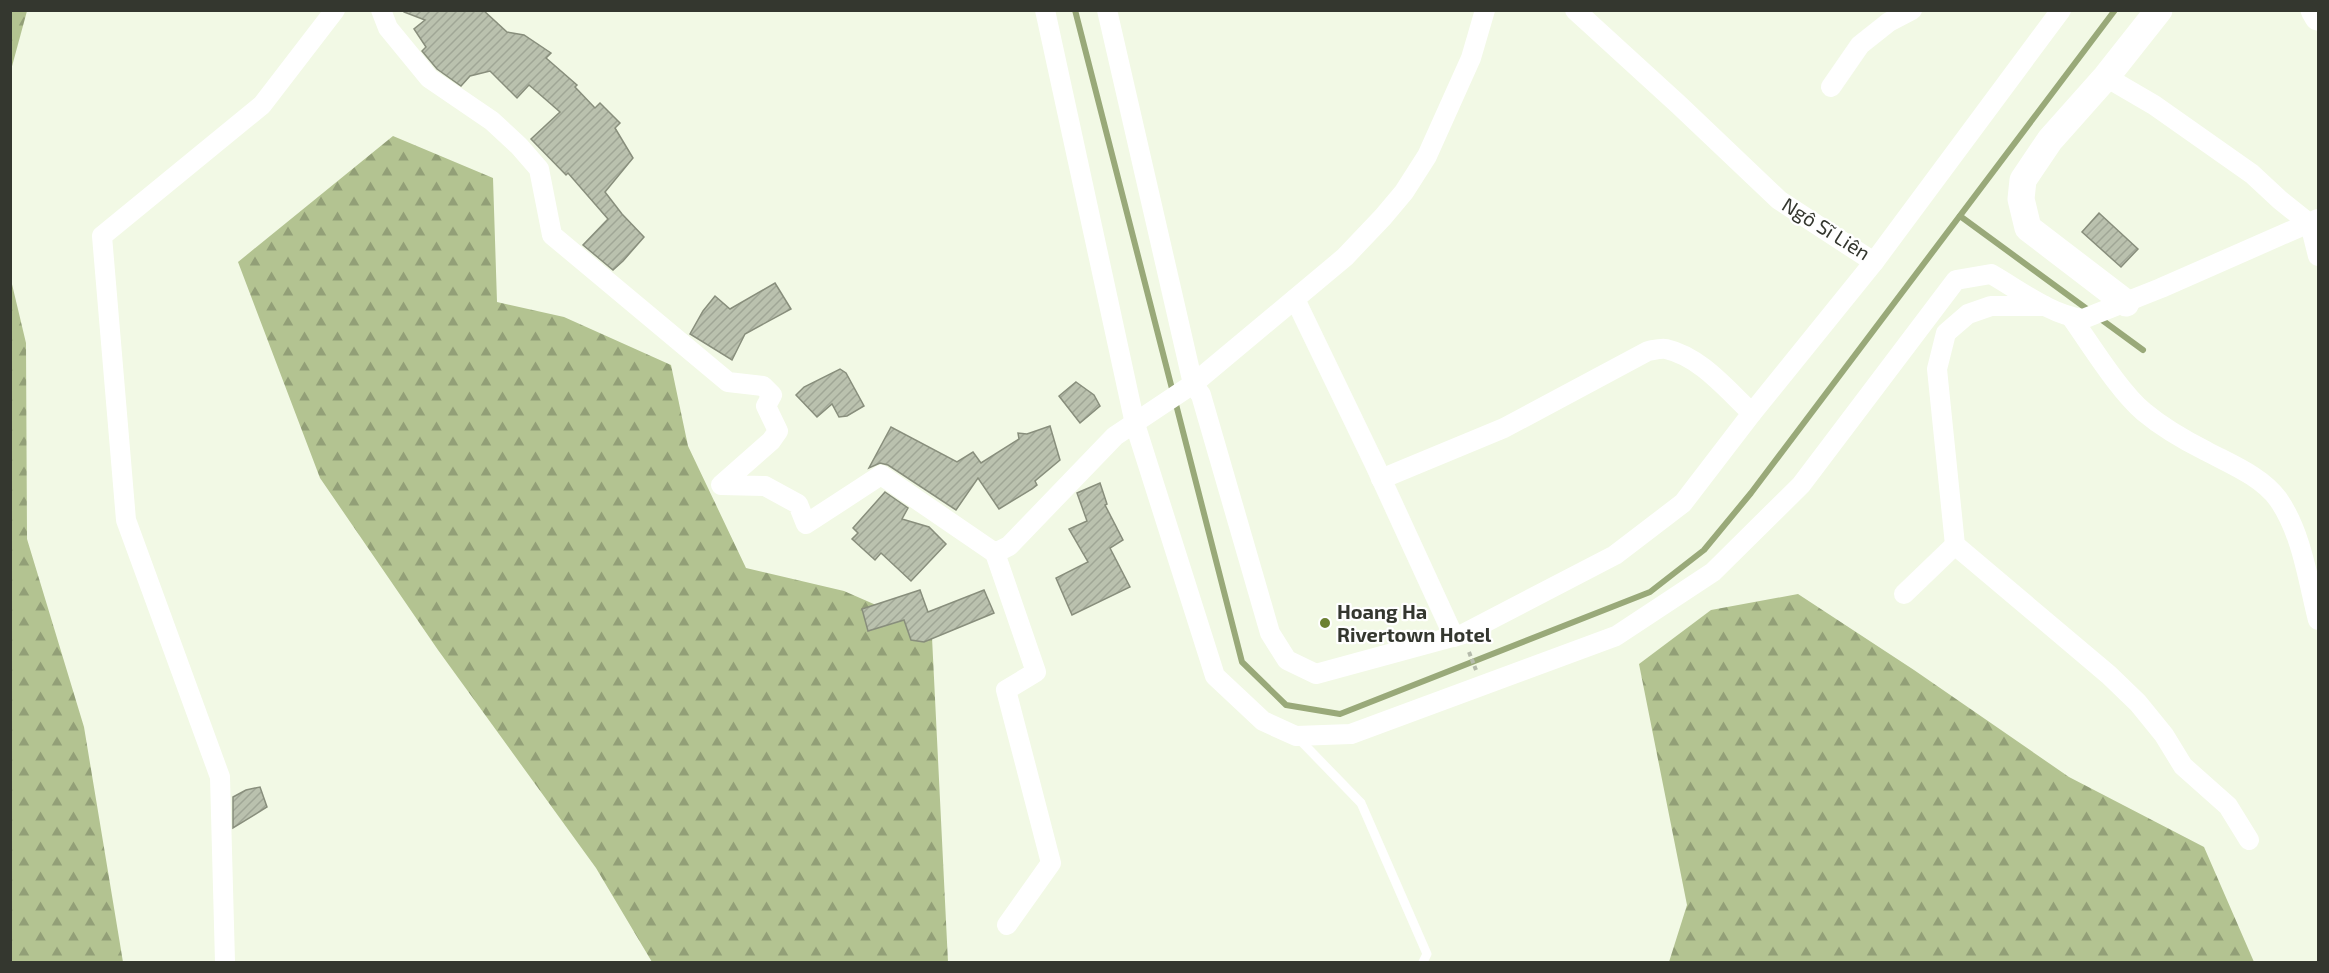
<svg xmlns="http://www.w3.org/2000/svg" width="2329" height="973" font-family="'Exo 2',sans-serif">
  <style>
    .forest { fill: url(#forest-firs) }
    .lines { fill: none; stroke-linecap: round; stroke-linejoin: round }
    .stream { stroke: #99a979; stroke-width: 6 }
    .building { fill: url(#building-hatch); stroke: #888e7c; stroke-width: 1.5 }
    .path { stroke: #b5bbab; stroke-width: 4; stroke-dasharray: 4.5 3; stroke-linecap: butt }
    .lane { stroke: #fff; stroke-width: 9 }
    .street { stroke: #fff; stroke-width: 20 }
    .secondary { stroke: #fff; stroke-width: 27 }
    .poi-dot { fill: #6c8132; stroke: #fff; stroke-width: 2 }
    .labels { text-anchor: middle; stroke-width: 4.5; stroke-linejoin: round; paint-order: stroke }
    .street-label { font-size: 20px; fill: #34372f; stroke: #fff }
    .poi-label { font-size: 20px; font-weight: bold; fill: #34372f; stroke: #fff; text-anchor: start }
  </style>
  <defs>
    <pattern id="forest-firs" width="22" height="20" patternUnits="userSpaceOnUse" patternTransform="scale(1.5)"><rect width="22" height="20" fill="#b3c391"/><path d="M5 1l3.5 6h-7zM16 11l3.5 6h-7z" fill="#929f77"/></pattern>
    <pattern id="building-hatch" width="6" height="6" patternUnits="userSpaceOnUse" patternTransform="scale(1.5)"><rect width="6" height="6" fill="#bac1ae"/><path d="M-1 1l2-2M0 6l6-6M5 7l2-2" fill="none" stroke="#a0a696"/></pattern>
  </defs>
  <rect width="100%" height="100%" fill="#f2f9e5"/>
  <g class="forest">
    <polygon points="11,10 27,11 11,70 10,11"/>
    <polygon points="393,136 493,178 497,302 564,317 671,365 688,446 746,568 844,591 876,605 931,617 948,962 652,962 596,868 438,650 320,478 238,262"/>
    <polygon points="11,280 26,343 27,539 84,727 123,962 11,962"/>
    <polygon points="1798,594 1914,670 2069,777 2204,847 2254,962 1669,962 1687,905 1639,664 1711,610"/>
  </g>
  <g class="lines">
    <g class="stream">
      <polyline points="1075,10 1242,662 1286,705 1340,714 1650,592 1704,550 1751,493 2115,10"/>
      <polyline points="1960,216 2143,350"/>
    </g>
  </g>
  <g class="building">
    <polygon points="404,10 483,10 507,32 524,35 551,53 546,58 577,85 575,87 595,108 600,103 620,123 615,128 633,158 605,192 622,214 644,237 623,261 613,270 583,245 608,219 568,173 566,175 531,139 560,112 529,85 517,98 490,71 470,76 461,86 437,69 422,51 426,47 414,29 425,20 404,12"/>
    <polygon points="2099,213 2138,249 2121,267 2082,232"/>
    <polygon points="775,283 791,309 745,334 732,360 690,334 703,311 715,296 730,309"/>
    <polygon points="840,369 846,373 864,406 847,416 839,417 832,404 817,417 796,395 804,387"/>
    <polygon points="1076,382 1094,395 1100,406 1080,423 1059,396"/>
    <polygon points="1050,426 1060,460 1035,481 1037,485 1032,489 999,509 978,478 956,510 888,465 880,463 869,468 891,427 957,462 973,452 981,463 1019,439 1018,433 1027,434"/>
    <polygon points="1100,483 1107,504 1105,505 1123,540 1110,548 1130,587 1072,615 1056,578 1088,562 1069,529 1087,521 1077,493"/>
    <polygon points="885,492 908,508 902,519 929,527 946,544 911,581 881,553 875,560 852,539 858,533 853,528"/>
    <polygon points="920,590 928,612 984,590 994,613 924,642 911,640 904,620 868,631 862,609"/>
    <polygon points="260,787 267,807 233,828 233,797 246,790"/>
  </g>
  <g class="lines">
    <polyline class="path" points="1469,652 1476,670"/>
    <polyline class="lane" points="1298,738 1361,803 1427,954 1423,962"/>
    <g class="street">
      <polyline points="381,10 388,28 429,78 492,121 519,146 539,169 552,235 728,382 763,386 772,395 766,406 778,431 771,441 721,485 765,486 798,504 806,524 881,475 995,553 1009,546 1115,436 1193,384 1345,257 1383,217 1404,192 1427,156 1471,58 1485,10"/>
      <path d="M1045,10l90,414 80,252 48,45 33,15 55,-2 265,-98 97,-64 88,-87 155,-205 35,-6c28,16 60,41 92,45l78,-31 157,-69"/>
      <polyline points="1107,10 1193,384 1201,395 1270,633 1287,660 1316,674 1463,634 1615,555 1683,503 1752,413 1874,262"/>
      <polyline points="1575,10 1679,105 1779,200 1874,262 2061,10"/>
      <polyline points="2106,77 2154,105 2252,174 2280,200 2310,224 2318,256"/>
      <polyline points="1831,87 1860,45 1889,22 1912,10"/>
      <polyline points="1295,299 1375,465 1454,637"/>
      <polyline points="2045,306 1991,306 1968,314 1946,333 1937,369 1955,545 2109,675 2138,703 2164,735 2183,766 2228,806 2249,840"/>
      <path d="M2071,317c20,28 48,74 73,95 18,15 40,28 62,39 24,13 55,25 72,48 24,34 30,82 40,121"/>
      <path d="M1381,479l123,-51 144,-77c6,-1 13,-3 18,-2 35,8 61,41 86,64"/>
      <polyline points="995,553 1036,672 1006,690 1051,863 1007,925"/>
      <polyline points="1904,594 1955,545"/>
      <polyline points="225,962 220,777 126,520 102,236 262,105 335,10"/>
    </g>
    <g class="secondary">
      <polyline points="2314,10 2318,17"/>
      <polyline points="2126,303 2028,228 2021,199 2023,180 2050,140 2106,77 2159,10"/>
    </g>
  </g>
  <circle class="poi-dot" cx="1325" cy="623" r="6"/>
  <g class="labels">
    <g class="street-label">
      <text transform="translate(1826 229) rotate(32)" y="7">Ngô Sĩ Liên</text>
    </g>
    <g class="poi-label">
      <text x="1337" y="619">Hoang Ha<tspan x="1337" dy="23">Rivertown Hotel</tspan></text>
    </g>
  </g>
  <rect width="2329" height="973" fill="none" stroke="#34372f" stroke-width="24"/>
</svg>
